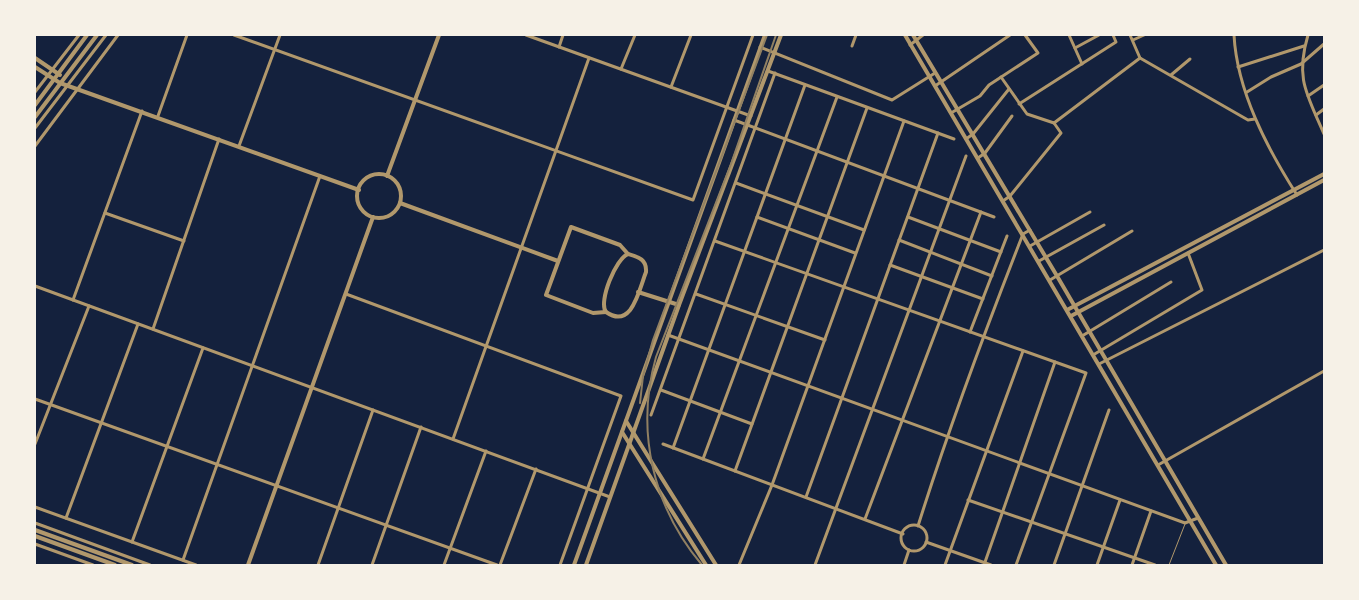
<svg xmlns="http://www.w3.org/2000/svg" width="1359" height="600" font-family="Literata,serif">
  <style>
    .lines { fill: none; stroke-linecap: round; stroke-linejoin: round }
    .service { stroke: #b1986c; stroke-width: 1 }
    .minor { stroke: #b1986c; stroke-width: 3 }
    .tertiary { stroke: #b1986c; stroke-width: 4 }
    .rail { stroke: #918062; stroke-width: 2 }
  </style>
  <rect width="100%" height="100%" fill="#14213d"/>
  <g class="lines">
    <polyline class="service" points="1169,565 1185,524"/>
    <g class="minor">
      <polyline points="234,35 693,200 753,35"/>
      <polyline points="526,35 751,116"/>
      <polyline points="1069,35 1082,64"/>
      <polyline points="1130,35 1140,58 1248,120 1255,119"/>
      <path d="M1234,35c3,56 33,113 63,160"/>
      <path d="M1308,35c-13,44 -1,59 16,99"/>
      <polyline points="1133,40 1144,35"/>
      <polyline points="910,45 923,35"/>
      <polyline points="852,46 856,35"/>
      <polyline points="559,47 563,35"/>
      <polyline points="760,47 892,100 935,73"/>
      <polyline points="1075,48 1099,35"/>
      <polyline points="1238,67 1304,46"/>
      <polyline points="621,69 635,35"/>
      <polyline points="768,71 954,139"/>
      <polyline points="1171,75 1190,59"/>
      <polyline points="1001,77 1027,114 1054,123 1140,58"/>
      <polyline points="935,86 1010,35"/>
      <polyline points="671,87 691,35"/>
      <polyline points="35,92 79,35"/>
      <polyline points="1247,92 1271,77 1301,64 1324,44"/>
      <polyline points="1308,96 1324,85"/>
      <polyline points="1019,104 1116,42 1113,35"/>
      <polyline points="951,113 980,96 989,85 1038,53 1025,35"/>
      <polyline points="1316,115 1324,109"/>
      <polyline points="158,116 187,35"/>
      <polyline points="734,120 994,217"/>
      <polyline points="35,128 106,35"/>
      <polyline points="966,139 973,134 1009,89"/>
      <polyline points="35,146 118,35"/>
      <polyline points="239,146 280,35"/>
      <polyline points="978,158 985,153 1012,116"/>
      <polyline points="736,183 864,230"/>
      <polyline points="1003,201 1010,196 1061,133 1054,123"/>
      <polyline points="105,213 184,241"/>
      <polyline points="757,217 855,253"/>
      <polyline points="908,217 1001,252"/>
      <polyline points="899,240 992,276"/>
      <polyline points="715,241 1086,373 1016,565"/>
      <polyline points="1030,246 1090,212"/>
      <polyline points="1039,261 1104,225"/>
      <polyline points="890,265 983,299"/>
      <polyline points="1050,280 1132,231"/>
      <polyline points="35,286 610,497"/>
      <polyline points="346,294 621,396 560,565"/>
      <polyline points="696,294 825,340"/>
      <polyline points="73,300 142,111"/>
      <polyline points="153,329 219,139"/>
      <polyline points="970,332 1007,236"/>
      <polyline points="668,335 1185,523 1198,518"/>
      <polyline points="1082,336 1171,282"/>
      <polyline points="1093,355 1202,290 1188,253"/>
      <polyline points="1099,364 1324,250"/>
      <polyline points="661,390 752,424"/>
      <polyline points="35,399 497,565"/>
      <polyline points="651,415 775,73"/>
      <polyline points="453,439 589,58"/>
      <polyline points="35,444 89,306"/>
      <polyline points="663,444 903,534"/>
      <polyline points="673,448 805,85"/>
      <polyline points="703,459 837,97"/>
      <polyline points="1158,465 1324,371"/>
      <polyline points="735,471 867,108"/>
      <polyline points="806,497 938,133"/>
      <polyline points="968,500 1155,565"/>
      <polyline points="35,507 196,565"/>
      <polyline points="66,518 138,324"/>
      <polyline points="865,519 981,212"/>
      <polyline points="35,523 150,565"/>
      <circle cx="914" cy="538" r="13"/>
      <path d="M918,526c31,-99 67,-195 105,-292l7,-4"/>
      <polyline points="132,542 203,348"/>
      <polyline points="926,542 991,565"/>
      <polyline points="35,544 93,565"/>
      <polyline points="183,560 320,176"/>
      <polyline points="318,565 373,410"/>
      <polyline points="372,565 421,427"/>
      <polyline points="444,565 486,451"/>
      <polyline points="500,565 536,469"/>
      <polyline points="739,565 772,485 904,121"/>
      <polyline points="815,565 966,156"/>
      <polyline points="904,565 909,550"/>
      <polyline points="945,565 1023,351"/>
      <polyline points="984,565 1055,362"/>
      <polyline points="1054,565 1109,410"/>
      <polyline points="1097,565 1120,500"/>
      <polyline points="1132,565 1151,511"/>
    </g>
    <g class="tertiary">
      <polyline points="905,35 1216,565"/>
      <polyline points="913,35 1057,276 1226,565"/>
      <polyline points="35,58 60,75"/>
      <polyline points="35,67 60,83 359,190"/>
      <polyline points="35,105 87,35"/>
      <polyline points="35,117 97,35"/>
      <circle cx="379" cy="196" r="22"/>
      <polyline points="387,176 439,35"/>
      <polyline points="400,203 558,261"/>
      <path d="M628,254c10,3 19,5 18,18 -7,18 -14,58 -40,40 -8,-10 10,-54 22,-58z"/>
      <polyline points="638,292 679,305"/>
      <polyline points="1067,310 1324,174"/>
      <polyline points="606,312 593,313 546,295 571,227 620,245 628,254"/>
      <polyline points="1071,316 1324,180"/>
      <polyline points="626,421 716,565"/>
      <polyline points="622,432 706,565"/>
      <polyline points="35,530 132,565"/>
      <polyline points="35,536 115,565"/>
      <polyline points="248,565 373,217"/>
      <polyline points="574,565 765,35"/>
      <polyline points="586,565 679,305 781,35"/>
    </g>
    <g class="rail">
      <polyline points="640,403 643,376 653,340 767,35"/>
      <path d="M702,565c-49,-58 -67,-134 -46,-208l75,-193 45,-129"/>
    </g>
  </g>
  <rect width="1359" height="600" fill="none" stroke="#f6f1e7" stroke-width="72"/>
</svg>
